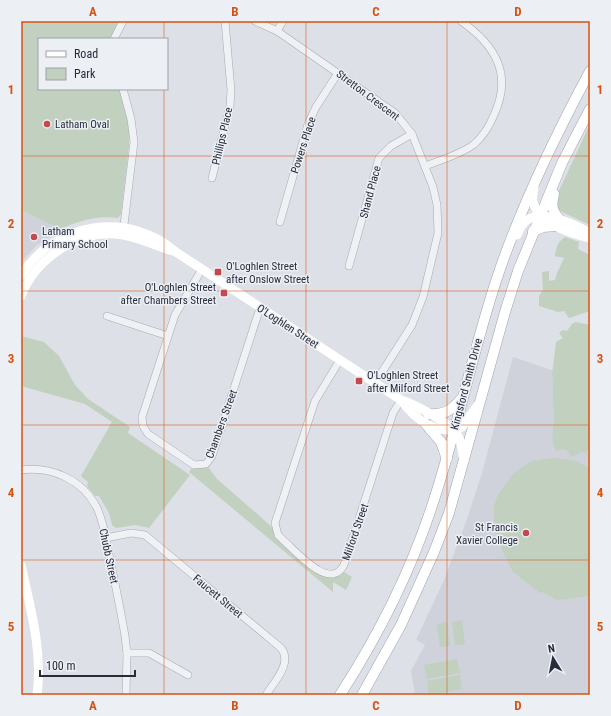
<svg xmlns="http://www.w3.org/2000/svg" width="611" height="716" font-family="'Roboto Condensed',sans-serif">
  <style>
    .built { fill: #cfd2db }
    .green { fill: #c1d0bf }
    .lines { fill: none; stroke-linecap: round; stroke-linejoin: round }
    .street-casing { stroke: #a6aab3; stroke-width: 8 }
    .primary-casing { stroke: #9da3b1; stroke-width: 11 }
    .street { stroke: #eff1f5; stroke-width: 7 }
    .secondary { stroke: #fff; stroke-width: 9 }
    .primary { stroke: #fff; stroke-width: 10 }
    .grid { fill: none; stroke: #d55411; stroke-width: 1; stroke-opacity: 0.55 }
    .poi-dot { fill: #c6474c; stroke: #eceff4; stroke-width: 1.5 }
    .labels { text-anchor: middle; stroke-width: 3; stroke-linejoin: round; paint-order: stroke }
    .street-label { font-size: 11px; fill: #272c3c; stroke: #eceff4 }
    .poi-label { font-size: 11px; fill: #272c3c; stroke: #eceff4; text-anchor: start }
    .neatline { fill: none; stroke: #d55411; stroke-width: 1.5 }
    .grid-label { font-size: 13px; text-anchor: middle; font-weight: bold; fill: #d55411 }
  </style>
  <rect width="100%" height="100%" fill="#dde0e6"/>
  <g class="built">
    <polygon points="21,210 60,229 36,246 21,262"/>
    <polygon points="513,357 590,383 590,695 415,695 411,671 425,645 416,640 444,580 467,519 482,473"/>
  </g>
  <g class="green">
    <path d="M21,21h99l-10,18h-71v50h81l9,37v20l-8,68 -3,4c-21,-3 -40,3 -58,11l-39,-19z"/>
    <polygon points="590,124 590,225 558,210 555,204 557,195"/>
    <path d="M565,237l14,5 -1,7 12,6v56l-21,7 -5,-7 -6,1 -19,-6v-10l4,-6 -1,-18 7,-1v10l6,-1 2,-7 7,-15 -9,-2c1,-9 3,-14 10,-19z"/>
    <path d="M576,322l14,3v124l-5,4 -4,-1 -10,5 -3,-6 -5,-2 -7,2c-7,-13 -1,-26 -2,-41 0,-6 -2,-13 -1,-19 0,-6 2,-10 -1,-16l4,-33 7,-4 -4,-5 4,-3 4,1 5,-7z"/>
    <polygon points="21,336 44,342 59,356 75,385 88,399 130,427 128,433 190,475 149,528 135,525 116,528 112,525 109,513 99,496 95,496 87,486 88,482 81,476 112,422 85,404 21,386"/>
    <polygon points="554,458 577,461 590,468 590,596 557,600 542,592 540,593 513,572 500,546 494,520 494,506 498,495 513,474 531,461"/>
    <polygon points="190,463 206,464 217,479 263,519 318,571 331,577 340,576 344,572 352,577 346,590 333,582 333,592 189,472 192,468"/>
    <polygon points="462,620 465,644 455,645 452,622"/>
    <polygon points="447,622 450,646 440,647 437,624"/>
    <polygon points="457,659 460,673 427,679 424,665"/>
    <polygon points="460,675 462,689 429,695 427,681"/>
  </g>
  <g class="lines">
    <defs>
      <g id="street">
        <polyline points="255,21 277,31 395,113 412,134 433,187 437,205 438,233 423,297 412,325 375,383"/>
        <polyline points="277,31 283,21"/>
        <polyline points="114,39 123,21"/>
        <polyline points="123,89 131,119 134,142 123,233"/>
        <path d="M425,166c16,-6 34,-11 48,-21 10,-8 16,-18 21,-30 19,-41 1,-70 -33,-94"/>
        <polyline points="212,178 230,106 231,90 225,21"/>
        <polyline points="280,222 308,124 316,107 338,73"/>
        <polyline points="349,266 379,158 391,146 412,134"/>
        <polyline points="202,269 175,315 142,417 143,426 148,434 194,465 206,464 212,456 260,308"/>
        <polyline points="107,316 168,336"/>
        <path d="M340,360l-25,41 -40,122 3,12 5,5c13,11 47,52 61,25l49,-152 8,-13"/>
        <path d="M21,470c31,-4 62,10 76,38 8,17 10,38 14,56 5,24 10,48 14,72l2,17 -1,42"/>
        <path d="M105,538l26,-5 14,2 136,113c12,15 -7,34 -15,47"/>
        <polyline points="127,653 149,653 188,675"/>
      </g>
      <g id="primary">
        <path d="M554,194c-3,12 -2,17 6,26"/>
        <polyline points="533,231 543,227 556,226"/>
        <path d="M428,414c16,1 23,-3 33,-15"/>
        <polyline points="425,423 441,442 447,459"/>
        <path d="M340,695c38,-59 70,-122 92,-189 25,-75 40,-153 65,-228 24,-72 57,-140 93,-207"/>
        <polyline points="362,695 401,625 434,552 449,513 505,312 518,271 562,163 590,109"/>
      </g>
    </defs>
    <use href="#street" class="street-casing"/>
    <use href="#primary" class="primary-casing"/>
    <use href="#street" class="street"/>
    <g class="secondary">
      <path d="M534,187c-1,5 -2,11 -1,16 8,21 37,31 57,35"/>
      <path d="M517,235c2,-3 3,-8 6,-11 14,-18 51,0 67,9"/>
      <path d="M21,276c33,-55 109,-65 155,-24l225,148c12,3 51,24 57,36 4,6 4,16 6,24"/>
      <path d="M21,296c15,-39 60,-68 102,-61 18,3 33,11 50,16"/>
      <path d="M401,400c14,19 36,37 61,27l16,-22"/>
      <path d="M21,565c9,42 22,86 16,130"/>
    </g>
    <use href="#primary" class="primary"/>
  </g>
  <path class="grid" d="M164,21v18M306,21v674M447,21v674M164,89v606M21,156h569M21,291h569M21,425h569M21,560h569"/>
  <g class="poi-dot">
    <circle cx="47" cy="124" r="4"/>
    <circle cx="34" cy="237" r="4"/>
    <rect x="214" y="268" width="8" height="8" rx="2"/>
    <rect x="220" y="289" width="8" height="8" rx="2"/>
    <rect x="355" y="377" width="8" height="8" rx="2"/>
    <circle cx="526" cy="533" r="4"/>
  </g>
  <g class="labels">
    <g class="street-label">
      <text transform="translate(368 95) rotate(37)" y="4">Stretton Crescent</text>
      <text transform="translate(222 136) rotate(-77)" y="4">Phillips Place</text>
      <text transform="translate(303 145) rotate(-72)" y="4">Powers Place</text>
      <text transform="translate(370 192) rotate(-75)" y="4">Shand Place</text>
      <text transform="translate(288 326) rotate(33)" y="4">O'Loghlen Street</text>
      <text transform="translate(466 384) rotate(-75)" y="4">Kingsford Smith Drive</text>
      <text transform="translate(221 424) rotate(-70)" y="4">Chambers Street</text>
      <text transform="translate(355 532) rotate(-71)" y="4">Milford Street</text>
      <text transform="translate(109 556) rotate(78)" y="4">Chubb Street</text>
      <text transform="translate(218 596) rotate(40)" y="4">Faucett Street</text>
    </g>
    <g class="poi-label">
      <text x="55" y="128">Latham Oval</text>
      <text x="42" y="235">Latham<tspan x="42" dy="13">Primary School</tspan></text>
      <text x="226" y="270">O'Loghlen Street<tspan x="226" dy="13">after Onslow Street</tspan></text>
      <text x="216" y="291" text-anchor="end">O'Loghlen Street<tspan x="216" dy="13">after Chambers Street</tspan></text>
      <text x="367" y="379">O'Loghlen Street<tspan x="367" dy="13">after Milford Street</tspan></text>
      <text x="518" y="531" text-anchor="end">St Francis<tspan x="518" dy="13">Xavier College</tspan></text>
    </g>
  </g>
  <rect width="611" height="716" fill="none" stroke="#eceff4" stroke-width="44"/>
  <rect x="38" y="38" width="130" height="52" fill="#eceff4" stroke="#9da1aa"/>
  <rect x="46" y="51" width="20" height="6" fill="#ffffff" stroke="#9da1aa"/>
  <text x="74" y="58" font-size="12" fill="#272c3c">Road</text>
  <rect x="46" y="68" width="20" height="12" fill="#c1d0bf" stroke="#9da1aa"/>
  <text x="74" y="78" font-size="12" fill="#272c3c">Park</text>
  <g transform="translate(553 658) rotate(350)" stroke="#eceff4" stroke-width="3" paint-order="stroke">
  <path d="M0-3L7 15L0 10L-7 15Z" fill="#272c3c"/>
  <text y="-6" font-size="11" font-weight="bold" text-anchor="middle" fill="#272c3c">N</text>
  </g>
  <path d="M40 670v6h95v-6" fill="none" stroke="#272c3c" stroke-width="2"/>
  <text x="46" y="670" font-size="12" fill="#272c3c" stroke="#eceff4" stroke-width="3" paint-order="stroke">100 m</text>
  <rect x="22" y="22" width="567" height="672" class="neatline"/>
  <g class="grid-label">
    <text x="93" y="16">A</text>
    <text x="235" y="16">B</text>
    <text x="376" y="16">C</text>
    <text x="518" y="16">D</text>
    <text x="11" y="94">1</text>
    <text x="600" y="94">1</text>
    <text x="11" y="228">2</text>
    <text x="600" y="228">2</text>
    <text x="11" y="363">3</text>
    <text x="600" y="363">3</text>
    <text x="11" y="497">4</text>
    <text x="600" y="497">4</text>
    <text x="11" y="631">5</text>
    <text x="600" y="631">5</text>
    <text x="93" y="710">A</text>
    <text x="235" y="710">B</text>
    <text x="376" y="710">C</text>
    <text x="518" y="710">D</text>
  </g>
</svg>
